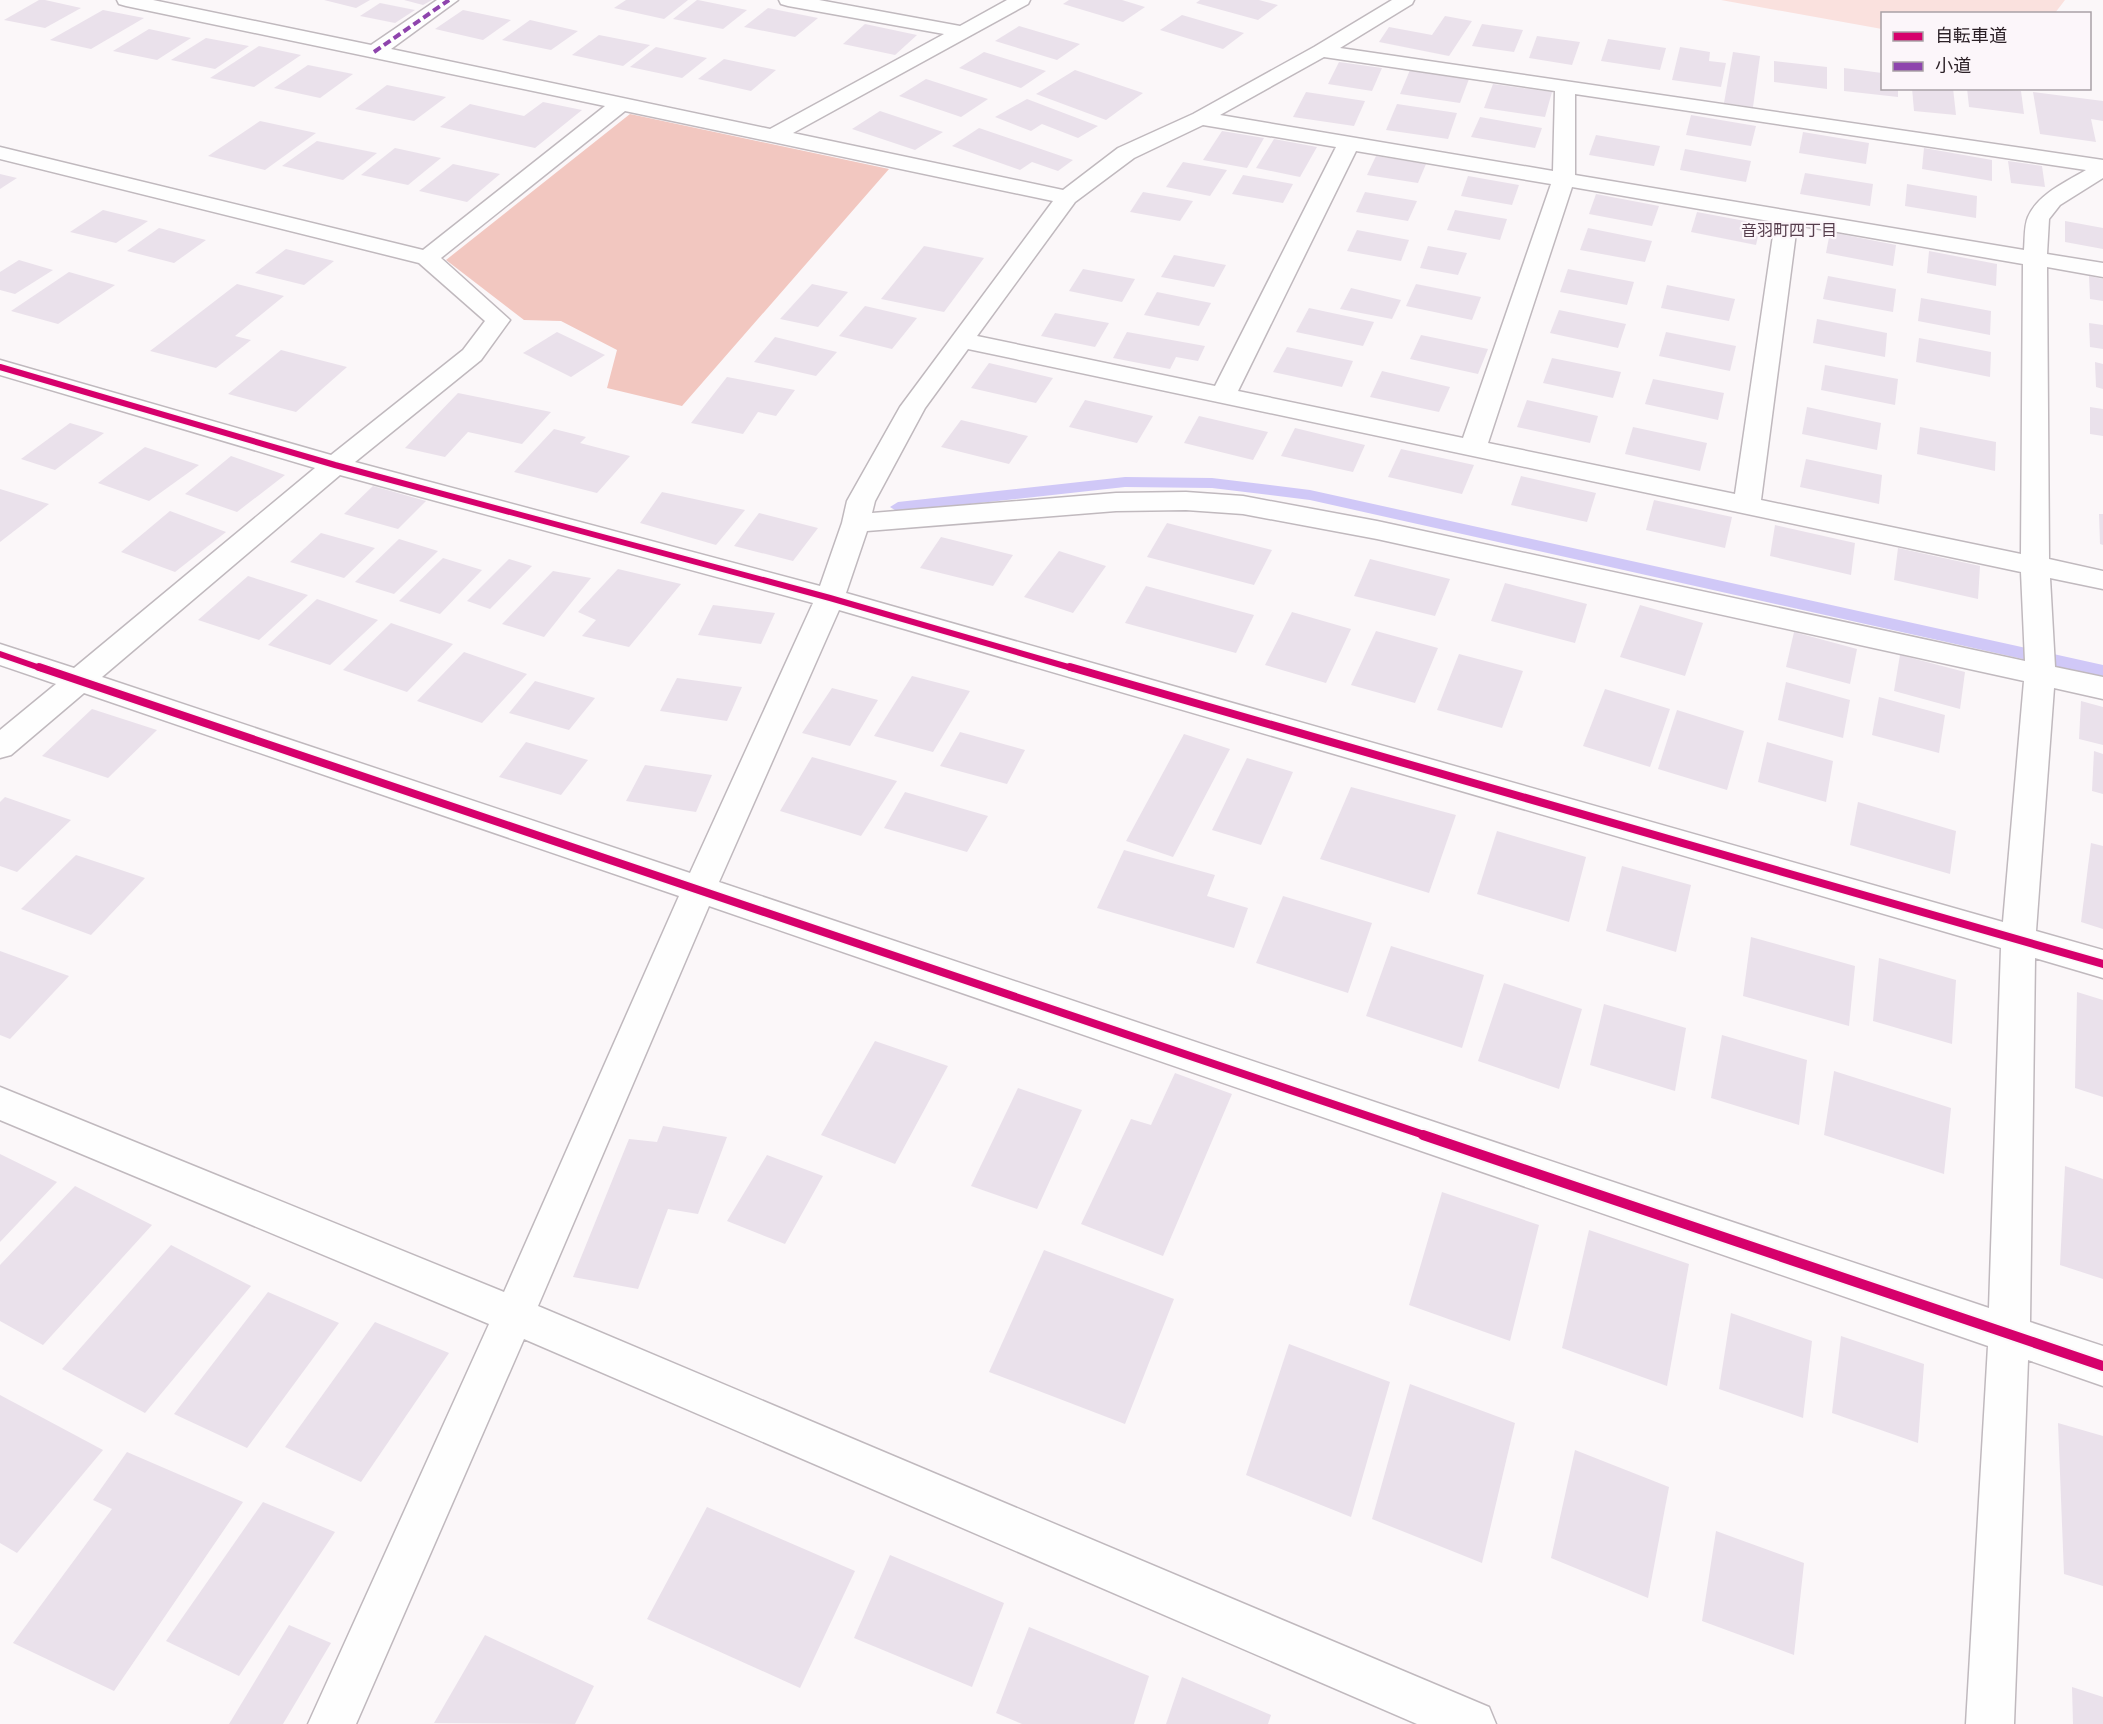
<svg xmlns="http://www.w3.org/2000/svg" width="2103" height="1724" font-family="'Exo 2','Noto Sans JP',sans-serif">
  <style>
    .green { fill: #fae1de }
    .forest { fill: #f2c7c0 }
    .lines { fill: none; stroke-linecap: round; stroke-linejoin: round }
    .stream { fill: #d0c8f7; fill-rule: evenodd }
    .building { fill: #eae1eb }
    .minor-casing { stroke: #c0b9be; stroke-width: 3 }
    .minor { fill: #fefefe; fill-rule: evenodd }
    .quiet { stroke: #8e44ad; stroke-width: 4; stroke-dasharray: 8 4; stroke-linecap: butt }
    .cycleway-far2-casing { stroke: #fcf6fa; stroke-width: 9 }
    .cycleway-far1-casing { stroke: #fcf6fa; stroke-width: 11 }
    .cycleway-casing { stroke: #fcf6fa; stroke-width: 14 }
    .cycleway-far2 { stroke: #d6006c; stroke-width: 6 }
    .cycleway-far1 { stroke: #d6006c; stroke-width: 8 }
    .cycleway { stroke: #d6006c; stroke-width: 10 }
    .labels { text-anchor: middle; stroke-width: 4.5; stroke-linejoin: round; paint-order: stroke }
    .far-neighbourhood-label { font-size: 16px; fill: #563e4d; stroke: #fcf6fa }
  </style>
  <rect width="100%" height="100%" fill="#fbf7f9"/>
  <polygon class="green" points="1721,0 2065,0 2055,13 1882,14 1882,29"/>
  <polygon class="forest" points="630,114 889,169 682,406 607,388 617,350 561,321 524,320 446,260"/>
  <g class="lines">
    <polygon class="stream" points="1125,477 1212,478 1310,490 2103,665 2103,677 1310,500 1212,488 1125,487 898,512 890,507 898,502"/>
  </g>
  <g class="building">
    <polygon points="39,0 45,0 81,8 45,28 4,20"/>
    <polygon points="324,0 370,0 356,8"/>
    <polygon points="404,0 432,0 423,5"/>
    <polygon points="626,0 688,0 664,19 614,8"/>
    <polygon points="697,0 698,0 747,10 723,29 673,19"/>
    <polygon points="1069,0 1122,0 1145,7 1123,22 1063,4"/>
    <polygon points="1200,0 1259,0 1278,5 1258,20 1196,3"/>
    <polygon points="380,3 415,10 395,23 360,16"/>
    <polygon points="768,8 818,18 795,37 744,27"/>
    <polygon points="103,10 144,18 91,49 50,40"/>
    <polygon points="463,10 511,20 483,40 435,29"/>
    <polygon points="1182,15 1244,33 1223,49 1160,30"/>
    <polygon points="1445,16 1472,21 1449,56 1379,42 1389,27 1432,35"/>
    <polygon points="530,20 578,31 551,50 502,40"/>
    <polygon points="865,24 917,35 895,55 843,44"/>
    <polygon points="1482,24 1523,30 1514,52 1472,46"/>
    <polygon points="1019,26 1080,44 1057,60 995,41"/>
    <polygon points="149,29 191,38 157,60 113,51"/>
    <polygon points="599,35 650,45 623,66 572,55"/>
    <polygon points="1537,36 1580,42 1572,65 1529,58"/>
    <polygon points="206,38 249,46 215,69 171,60"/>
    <polygon points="1608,39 1666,48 1660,70 1601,61"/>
    <polygon points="259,46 301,55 254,87 210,78"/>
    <polygon points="656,47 707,58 682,78 630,67"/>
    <polygon points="1680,47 1710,52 1709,61 1726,63 1721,87 1672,80"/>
    <polygon points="984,52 1046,71 1021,88 959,68"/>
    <polygon points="1733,52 1760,56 1753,107 1724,103"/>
    <polygon points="724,59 776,70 751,91 698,79"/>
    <polygon points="1774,61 1827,67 1827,89 1774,82"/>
    <polygon points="1339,62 1382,68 1372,91 1328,84"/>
    <polygon points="308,65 353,74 320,98 274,88"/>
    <polygon points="1844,68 1882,73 1882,88 1898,88 1898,97 1844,91"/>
    <polygon points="1075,70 1143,93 1106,120 1036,94"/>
    <polygon points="1410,70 1469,79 1460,103 1400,94"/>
    <polygon points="926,79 988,99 961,117 899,96"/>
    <polygon points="1493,84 1552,92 1545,117 1484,108"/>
    <polygon points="387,85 446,97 414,121 355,109"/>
    <polygon points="1912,88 1953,88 1956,115 1914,111"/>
    <polygon points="1967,88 2021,91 2024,114 1969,107"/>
    <polygon points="1306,92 1365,101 1354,126 1293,117"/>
    <polygon points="2033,92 2103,101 2103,121 2091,119 2096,142 2040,134"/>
    <polygon points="1027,99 1098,126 1078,138 1042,124 1031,131 995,117"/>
    <polygon points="543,102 582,110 535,148 440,127 470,104 524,116"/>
    <polygon points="1397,104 1457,113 1448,139 1386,130"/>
    <polygon points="880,111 943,132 915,150 852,129"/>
    <polygon points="1691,115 1756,126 1751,146 1686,135"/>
    <polygon points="1480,117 1542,128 1535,148 1471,137"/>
    <polygon points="260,121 316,133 265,170 208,156"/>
    <polygon points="979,128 1073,160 1058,171 1032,162 1020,170 952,146"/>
    <polygon points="1222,131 1264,138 1247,168 1203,160"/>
    <polygon points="1803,132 1869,143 1866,164 1799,153"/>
    <polygon points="1596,135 1660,146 1654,166 1589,155"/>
    <polygon points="1274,139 1317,147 1300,177 1256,168"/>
    <polygon points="317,141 377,153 343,180 282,166"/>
    <polygon points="395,148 441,158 408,185 361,175"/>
    <polygon points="1924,148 1992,160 1992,181 1922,169"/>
    <polygon points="1685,149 1751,161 1746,182 1680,170"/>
    <polygon points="1376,156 1426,164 1418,183 1367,175"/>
    <polygon points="2008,161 2042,166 2045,187 2011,183"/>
    <polygon points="1183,162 1227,170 1210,196 1166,187"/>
    <polygon points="453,164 500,174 467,202 419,191"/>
    <polygon points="1805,173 1873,184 1870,206 1800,194"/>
    <polygon points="0,174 17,178 0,189"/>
    <polygon points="1243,175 1293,184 1283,203 1232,194"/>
    <polygon points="1468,176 1519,185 1512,205 1461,196"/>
    <polygon points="1907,184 1977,196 1976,218 1905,206"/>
    <polygon points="1143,192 1193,201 1180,221 1130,212"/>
    <polygon points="1365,192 1417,201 1408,221 1356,212"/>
    <polygon points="1596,194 1659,206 1652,226 1589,214"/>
    <polygon points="103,210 148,221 116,243 70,232"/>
    <polygon points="1455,210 1507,219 1500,240 1447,230"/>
    <polygon points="1697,212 1761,224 1756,245 1691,232"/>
    <polygon points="2065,221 2103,228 2103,249 2065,242"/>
    <polygon points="159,228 206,240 174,263 127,251"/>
    <polygon points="1588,228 1652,241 1645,262 1580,250"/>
    <polygon points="1357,230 1409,240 1401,261 1347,251"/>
    <polygon points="1830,232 1896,245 1893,266 1826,253"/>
    <polygon points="924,246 984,258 944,312 881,299"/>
    <polygon points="1428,246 1467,253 1458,275 1420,268"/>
    <polygon points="286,249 334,261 304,285 255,273"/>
    <polygon points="1929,251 1997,264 1996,286 1927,273"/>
    <polygon points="1174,255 1226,265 1214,287 1161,277"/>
    <polygon points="19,260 53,270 15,294 0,290 0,272"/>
    <polygon points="1083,269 1135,279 1122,302 1069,291"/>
    <polygon points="1568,269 1634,282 1627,305 1560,292"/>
    <polygon points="69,272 115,285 58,324 11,311"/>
    <polygon points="1828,276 1896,289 1893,312 1823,299"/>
    <polygon points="2089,276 2103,279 2103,301 2090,299"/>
    <polygon points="237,284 284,296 235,336 251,340 216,368 150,351"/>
    <polygon points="812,284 848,292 818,327 780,319"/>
    <polygon points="1416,284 1481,297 1472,320 1406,306"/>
    <polygon points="1667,285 1735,299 1729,321 1661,308"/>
    <polygon points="1351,288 1401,300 1392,319 1340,309"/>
    <polygon points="1157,292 1211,303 1199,326 1144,315"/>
    <polygon points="1921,298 1991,311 1990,335 1918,321"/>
    <polygon points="865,306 917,318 892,349 839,336"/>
    <polygon points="1309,308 1374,322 1363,346 1296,332"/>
    <polygon points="1559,310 1626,324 1618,348 1550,333"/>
    <polygon points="1055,313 1109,323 1095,347 1041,336"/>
    <polygon points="1817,319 1887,333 1885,357 1813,343"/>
    <polygon points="2089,323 2103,325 2103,349 2090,347"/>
    <polygon points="557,332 605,355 571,377 523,353"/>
    <polygon points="1127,332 1205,346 1198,361 1176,357 1170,369 1113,358"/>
    <polygon points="1666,332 1736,346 1730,371 1659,356"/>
    <polygon points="1421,335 1488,349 1478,374 1410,359"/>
    <polygon points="775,337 837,352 816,376 754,362"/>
    <polygon points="1919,338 1991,352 1990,377 1916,362"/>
    <polygon points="1287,347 1353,361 1342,387 1273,372"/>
    <polygon points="281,350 347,367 296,412 228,394"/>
    <polygon points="1552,358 1621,372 1613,398 1543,383"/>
    <polygon points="2095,362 2103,364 2103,389 2096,387"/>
    <polygon points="989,363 1053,378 1036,403 971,388"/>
    <polygon points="1825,365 1898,379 1895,405 1821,390"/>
    <polygon points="1382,371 1450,387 1439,412 1370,397"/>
    <polygon points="727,377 795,390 776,416 758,412 743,434 691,423"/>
    <polygon points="1653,379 1724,393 1718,420 1645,404"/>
    <polygon points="458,393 551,412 522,444 468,432 445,457 405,448"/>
    <polygon points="1085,400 1153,416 1137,443 1069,427"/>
    <polygon points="1527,400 1598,416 1590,443 1517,427"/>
    <polygon points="1807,407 1881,423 1877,450 1802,434"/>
    <polygon points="2090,407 2103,409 2103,436 2090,434"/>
    <polygon points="1199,416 1268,432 1253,460 1184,443"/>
    <polygon points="961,420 1028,436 1009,464 941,447"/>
    <polygon points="70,423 104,433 55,470 21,459"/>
    <polygon points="1633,427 1707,443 1700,471 1625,454"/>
    <polygon points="1920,427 1996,442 1995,471 1917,454"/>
    <polygon points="1295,428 1365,445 1353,472 1281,456"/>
    <polygon points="554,429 586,437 580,443 630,456 597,493 514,472"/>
    <polygon points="145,447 199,465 149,501 98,483"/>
    <polygon points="1401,449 1474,465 1462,494 1388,477"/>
    <polygon points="231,456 285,475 237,512 185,494"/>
    <polygon points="1806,459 1882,475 1879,504 1800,487"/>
    <polygon points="1521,476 1596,493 1587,522 1511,505"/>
    <polygon points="373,486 426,501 398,529 344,514"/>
    <polygon points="0,489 49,504 0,542"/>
    <polygon points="662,492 745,510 716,545 640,523"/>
    <polygon points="1654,500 1732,517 1725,548 1646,530"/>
    <polygon points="170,511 226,532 175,572 121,552"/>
    <polygon points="759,513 818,528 793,561 734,546"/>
    <polygon points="2099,514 2103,514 2103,545 2100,544"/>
    <polygon points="1167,523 1272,550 1254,585 1147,557"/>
    <polygon points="1775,525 1855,543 1851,575 1770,556"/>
    <polygon points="321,533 375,548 344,578 290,562"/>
    <polygon points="941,537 1013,555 993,586 920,568"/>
    <polygon points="399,539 438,551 394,594 355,582"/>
    <polygon points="1898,548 1980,566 1978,599 1894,580"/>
    <polygon points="1059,551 1106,566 1073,613 1024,597"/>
    <polygon points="443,558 482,570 440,614 399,601"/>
    <polygon points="509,559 532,566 490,609 467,601"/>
    <polygon points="1370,559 1450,579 1435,616 1354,596"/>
    <polygon points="618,569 681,584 629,647 582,636 596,620 578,612"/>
    <polygon points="553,571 591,578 544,637 502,624"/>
    <polygon points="248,576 308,595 259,640 198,620"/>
    <polygon points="1505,583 1587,604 1575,643 1491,621"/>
    <polygon points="1146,586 1254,615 1236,653 1125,623"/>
    <polygon points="317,599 378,620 330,665 268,645"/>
    <polygon points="713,605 775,613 761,644 698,635"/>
    <polygon points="1640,605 1703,623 1685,676 1620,657"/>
    <polygon points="1292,612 1351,629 1326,683 1265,665"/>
    <polygon points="391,623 453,644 407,692 343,670"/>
    <polygon points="1376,631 1438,648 1415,703 1351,685"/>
    <polygon points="1794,632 1857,649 1850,684 1786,667"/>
    <polygon points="464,652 527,674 482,723 417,701"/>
    <polygon points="1459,654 1523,671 1502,728 1437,710"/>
    <polygon points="1900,655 1965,672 1960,709 1894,691"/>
    <polygon points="912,676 970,691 933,752 874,736"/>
    <polygon points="677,678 742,687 727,721 660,711"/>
    <polygon points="535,681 595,698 569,730 509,713"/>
    <polygon points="1786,682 1850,700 1843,738 1778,720"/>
    <polygon points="832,688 878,700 850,746 802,733"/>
    <polygon points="1605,689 1670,709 1650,767 1583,746"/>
    <polygon points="1879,697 1945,715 1939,753 1872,735"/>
    <polygon points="2081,701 2103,707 2103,745 2079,739"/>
    <polygon points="92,709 157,730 108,778 42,756"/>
    <polygon points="1677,710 1744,731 1727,790 1658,769"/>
    <polygon points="960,732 1025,750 1007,784 940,766"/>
    <polygon points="1184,734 1230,749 1173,857 1126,841"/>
    <polygon points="526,742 588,760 561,795 499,777"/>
    <polygon points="1767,742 1833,761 1826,802 1758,782"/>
    <polygon points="2094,751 2103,754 2103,794 2092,791"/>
    <polygon points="812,757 897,781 861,836 780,811"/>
    <polygon points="1247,758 1293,772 1261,845 1212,830"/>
    <polygon points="645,765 712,775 696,812 626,801"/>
    <polygon points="1351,787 1456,815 1429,893 1320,859"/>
    <polygon points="905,792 988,816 967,852 884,828"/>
    <polygon points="5,797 71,820 17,872 0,866 0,802"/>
    <polygon points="1858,802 1956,831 1950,874 1850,845"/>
    <polygon points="1497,831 1586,857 1569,922 1477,894"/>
    <polygon points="2091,843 2103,846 2103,929 2081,922"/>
    <polygon points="1124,850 1215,875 1207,896 1248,908 1234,948 1097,908"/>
    <polygon points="76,855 145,878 91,935 21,909"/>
    <polygon points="1622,866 1691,885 1676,952 1606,931"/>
    <polygon points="1283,896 1372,923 1348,993 1256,963"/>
    <polygon points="1751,937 1855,966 1849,1026 1743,996"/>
    <polygon points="1391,946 1484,975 1462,1048 1366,1016"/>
    <polygon points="0,951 69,976 10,1039 0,1035"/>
    <polygon points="1879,958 1956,980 1952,1044 1873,1021"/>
    <polygon points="1504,983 1582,1009 1559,1089 1478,1061"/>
    <polygon points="2077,992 2103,1000 2103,1097 2075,1088"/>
    <polygon points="1604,1004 1686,1028 1675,1091 1590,1065"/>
    <polygon points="1722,1035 1807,1060 1799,1125 1711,1098"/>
    <polygon points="875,1041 948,1066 895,1164 821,1135"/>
    <polygon points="1834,1071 1951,1108 1944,1174 1824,1135"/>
    <polygon points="1175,1073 1232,1094 1163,1256 1081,1224 1131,1119 1151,1125"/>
    <polygon points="1018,1088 1082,1110 1037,1209 971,1186"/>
    <polygon points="663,1126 727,1137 698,1214 668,1209 638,1289 573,1277 629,1139 657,1142"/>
    <polygon points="0,1154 57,1182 0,1242"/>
    <polygon points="767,1155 823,1176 785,1244 727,1221"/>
    <polygon points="2065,1166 2103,1179 2103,1279 2060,1265"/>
    <polygon points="75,1186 152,1225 43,1345 0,1321 0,1265"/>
    <polygon points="1442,1192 1539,1225 1510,1341 1409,1305"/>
    <polygon points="1589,1230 1689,1264 1667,1386 1562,1348"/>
    <polygon points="171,1245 251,1286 145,1413 62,1369"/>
    <polygon points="1044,1250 1174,1299 1125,1424 989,1372"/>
    <polygon points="268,1292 339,1323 247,1448 174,1414"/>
    <polygon points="1731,1313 1812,1341 1803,1418 1719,1389"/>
    <polygon points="375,1322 449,1353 361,1482 285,1447"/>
    <polygon points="1841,1336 1924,1364 1918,1443 1832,1413"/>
    <polygon points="1289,1344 1390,1382 1351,1517 1246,1475"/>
    <polygon points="1410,1384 1515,1423 1482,1563 1372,1519"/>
    <polygon points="0,1395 103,1450 17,1553 0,1543"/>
    <polygon points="2058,1423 2103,1436 2103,1586 2064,1574"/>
    <polygon points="1575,1450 1669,1487 1648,1598 1551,1558"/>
    <polygon points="127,1452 243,1502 114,1691 13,1643 112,1509 93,1500"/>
    <polygon points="263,1502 335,1532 239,1676 166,1641"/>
    <polygon points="707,1507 855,1571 800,1688 647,1619"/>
    <polygon points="1716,1531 1804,1563 1794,1655 1702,1621"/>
    <polygon points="890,1555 1004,1603 972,1687 854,1638"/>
    <polygon points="289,1625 331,1643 283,1724 229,1724"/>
    <polygon points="1029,1627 1149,1676 1134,1724 1022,1724 996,1713"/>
    <polygon points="485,1635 594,1686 575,1724 434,1723"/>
    <polygon points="1182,1677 1271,1715 1268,1724 1166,1724"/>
    <polygon points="2072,1687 2103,1697 2103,1724 2073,1724"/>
  </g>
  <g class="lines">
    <defs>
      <path id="minor" d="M117,0h36l218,45 66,-45h21l-67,49 379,80 174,-95 -156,-28 -7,-2 -2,-4h40l141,26 47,-26h23l-2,4 -235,129 270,57 55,-42 75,-34 121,-67 78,-47h22l-2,4 -72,44 763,112v18l-43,27 -11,14 -2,35 56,9v14l-56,-10 2,292 54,12v18l-53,-11 5,89 48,10v22l-49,-11 -18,243 67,19v28l-68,-20 -5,364 73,24v40l-75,-26 -14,364h-48l22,-378 -1279,-440 -171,400 951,401 7,17h-79l-893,-385 -168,385h-48l181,-400 -489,-204v-33l504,205 175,-396 -595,-203 -73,62 -11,3v-28l56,-46 -56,-19v-21l74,24 241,-200 -315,-93v-15l331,95 132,-105 22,-29 -66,-58 -419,-104v-12l423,103 182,-144 -479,-100 -7,-2zM1324,57l231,34 -2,80 -333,-56zM1575,94l511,76c-20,12 -48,24 -58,47 -4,9 -3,23 -4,33l-449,-75zM625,111l428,90 -153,206 -53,94 -5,22 -22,63 -465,-124 126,-102 29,-40 -69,-62zM1203,125l133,22 -121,239 -238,-50 98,-134 59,-44zM1356,151l195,33 -88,254 -225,-47zM1572,187l203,35 -40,272 -247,-51zM1797,225l226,39 -2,290 -260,-54zM968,349l1053,223 4,89 -648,-140 -134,-25 -57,-4 -70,1 -244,20 3,-12 50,-93zM340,475l473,128 -123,270 -588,-196zM1186,510l57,4 134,25 647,142 -21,241 -1157,-329 21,-62 249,-20zM839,610l1162,338 -12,360 -1270,-426z"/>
    </defs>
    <use href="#minor" class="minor-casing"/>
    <use href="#minor" class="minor"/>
    <polyline class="quiet" points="374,52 449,0"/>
    <defs>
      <g id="cycleway-far2">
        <polyline points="0,367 335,465 830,598 1075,669"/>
        <polyline points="0,654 43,669"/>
      </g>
      <g id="cycleway-far1">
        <polyline points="39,667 1427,1136"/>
        <polyline points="1070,667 2103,964"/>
      </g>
      <polyline id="cycleway" points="1423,1135 2103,1366"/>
    </defs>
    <use href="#cycleway-far2" class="cycleway-far2-casing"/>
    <use href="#cycleway-far1" class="cycleway-far1-casing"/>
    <use href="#cycleway" class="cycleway-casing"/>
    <use href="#cycleway-far2" class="cycleway-far2"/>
    <use href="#cycleway-far1" class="cycleway-far1"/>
    <use href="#cycleway" class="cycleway"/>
  </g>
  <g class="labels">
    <g class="far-neighbourhood-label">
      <text x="1789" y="236">音羽町四丁目</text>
    </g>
  </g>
  <rect x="1881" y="12" width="210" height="78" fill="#fcf6fa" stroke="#a9a1a6" stroke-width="1.5"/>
  <rect x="1893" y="32" width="30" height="9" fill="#d6006c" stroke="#a9a1a6" stroke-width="1.5"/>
  <text x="1935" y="42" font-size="18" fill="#2c2127">自転車道</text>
  <rect x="1893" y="62" width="30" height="9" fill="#8e44ad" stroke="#a9a1a6" stroke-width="1.5"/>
  <text x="1935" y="72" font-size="18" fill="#2c2127">小道</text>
</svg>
